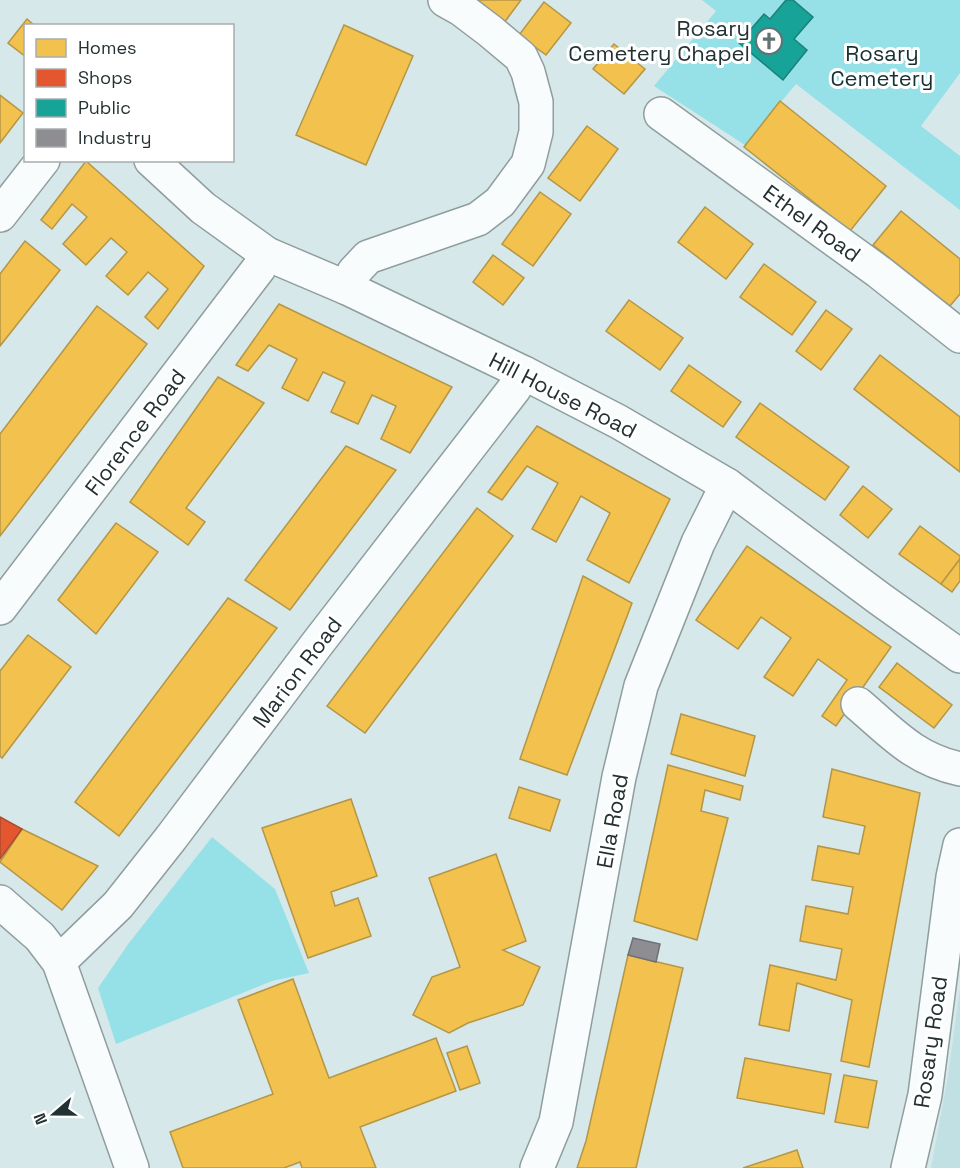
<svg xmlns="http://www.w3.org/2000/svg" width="960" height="1168" font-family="'Space Grotesk',sans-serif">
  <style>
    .built { fill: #c1e0e3 }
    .green { fill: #96e1e7 }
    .homes { fill: #f2c14e; stroke: #b49646; stroke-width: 1.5 }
    .shops { fill: #e4572e; stroke: #aa4c2f; stroke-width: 1.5 }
    .public { fill: #17a398; stroke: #1b8179; stroke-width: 1.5 }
    .industry { fill: #8d8d92; stroke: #6e7175; stroke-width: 1.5 }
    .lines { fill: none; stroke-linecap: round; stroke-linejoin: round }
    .minor-casing { stroke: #8f9d9e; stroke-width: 36 }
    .minor { stroke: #f9fcfc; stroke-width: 33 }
    .labels { text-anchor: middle; stroke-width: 6; stroke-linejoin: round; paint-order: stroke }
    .poi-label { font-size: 22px; fill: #243132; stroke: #fff; text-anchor: end }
    .park-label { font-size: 22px; fill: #173032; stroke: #fff }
    .street-label { font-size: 22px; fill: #243132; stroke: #fff }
  </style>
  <rect width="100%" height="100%" fill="#d6e8e9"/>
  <polygon class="built" points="960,989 960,1168 931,1168 948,1076"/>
  <g class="green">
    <polygon points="702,0 960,0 960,73 921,126 960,156 960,210 796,84 745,145 654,86 716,11"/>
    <polygon points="212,837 275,889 309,973 272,981 116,1044 98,988 129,943"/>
  </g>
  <g class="homes">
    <polygon points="474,0 521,0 504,23"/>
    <polygon points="544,2 571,23 546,55 519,35"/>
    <polygon points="27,19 35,26 26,26 26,57 8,43"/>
    <polygon points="344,25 413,56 366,165 296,135"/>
    <polygon points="614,44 645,69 624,94 593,69"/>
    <polygon points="0,95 23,113 0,143"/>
    <polygon points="780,101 886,186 850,231 744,147"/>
    <polygon points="587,126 618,149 580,201 548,178"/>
    <polygon points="86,161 204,266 158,329 145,317 168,289 148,272 128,295 106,276 127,252 111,238 86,265 63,244 87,217 72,204 52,229 41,220"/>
    <polygon points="540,192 571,214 533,266 502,244"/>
    <polygon points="705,207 753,244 726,279 678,242"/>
    <polygon points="901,211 960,259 960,294 950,306 873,245"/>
    <polygon points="25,241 60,270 0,346 0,274"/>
    <polygon points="493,255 524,278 503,305 473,282"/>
    <polygon points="764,264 816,302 792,335 740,297"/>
    <polygon points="629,300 683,338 660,370 606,331"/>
    <polygon points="279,304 452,387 410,453 381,439 396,406 372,395 358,424 331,412 345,382 323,372 308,401 282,388 297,359 269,345 248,371 236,365"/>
    <polygon points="97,306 147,344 0,536 0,434"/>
    <polygon points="826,310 852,329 821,370 796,351"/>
    <polygon points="880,355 960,417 960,472 854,389"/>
    <polygon points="689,365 741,402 723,427 671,391"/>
    <polygon points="218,377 264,403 186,508 205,522 188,545 130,502"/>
    <polygon points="760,403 849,467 825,500 736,437"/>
    <polygon points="537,426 670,499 629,583 587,560 610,513 581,496 556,542 532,529 558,483 527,466 502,500 488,492"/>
    <polygon points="346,446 396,470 290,610 245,580"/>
    <polygon points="863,486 892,509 868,538 840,515"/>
    <polygon points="477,508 513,536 365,733 327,706"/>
    <polygon points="116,523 158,552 96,634 58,600"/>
    <polygon points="920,526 960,556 960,559 941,584 899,554"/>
    <polygon points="747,546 891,647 836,726 822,716 847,680 818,659 793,696 764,677 791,638 761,617 738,649 696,620"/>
    <polygon points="960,559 960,581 952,592 941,584"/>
    <polygon points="583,576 632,603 567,775 520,759"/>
    <polygon points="228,598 277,628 119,836 75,802"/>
    <polygon points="28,635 71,667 2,758 0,756 0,671"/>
    <polygon points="897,663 952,705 934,728 879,687"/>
    <polygon points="681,714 755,736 745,776 671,754"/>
    <polygon points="668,765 743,786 740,800 705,790 701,811 728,818 697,940 634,921"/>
    <polygon points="832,769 920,793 869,1067 841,1061 852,1000 797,983 789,1031 759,1025 770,965 836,980 842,949 800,941 806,906 848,914 853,887 812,880 818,846 859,854 865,826 823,817"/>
    <polygon points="519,787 560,800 550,831 509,818"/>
    <polygon points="351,799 377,876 331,892 335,906 358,898 371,936 308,958 262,828"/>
    <polygon points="22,829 98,866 62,910 0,862"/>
    <polygon points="496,854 526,941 503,950 540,967 523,1005 468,1023 449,1033 413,1015 432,977 460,967 429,878"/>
    <polygon points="628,955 683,968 636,1168 577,1168 586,1141"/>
    <polygon points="293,979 329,1078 436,1038 456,1091 360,1127 376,1168 302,1168 300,1162 284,1168 183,1168 170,1132 273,1094 238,1000"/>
    <polygon points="467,1046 480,1083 460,1090 447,1053"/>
    <polygon points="745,1058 831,1074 824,1114 737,1098"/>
    <polygon points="844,1075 877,1081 868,1128 835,1122"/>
    <polygon points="797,1150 803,1168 743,1168"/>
  </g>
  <polygon class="shops" points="0,817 22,829 0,859"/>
  <polygon class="public" points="786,0 793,0 813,17 794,39 807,50 783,80 739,43 764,14 770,19"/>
  <polygon class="industry" points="633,938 660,944 656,962 628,955"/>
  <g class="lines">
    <defs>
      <g id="minor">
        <polyline points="661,114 879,272 960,336"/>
        <polyline points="151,160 203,208 267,254 347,288 524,373 619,422 727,485 880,599 960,656"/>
        <polyline points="0,215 43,160"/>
        <polyline points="347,288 354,272 368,257 478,219 500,202 528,164 536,132 536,102 528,72 521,57 490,31 461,9 445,0"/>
        <polyline points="0,608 259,268 267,254"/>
        <path d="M858,704c34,29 56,55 102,65"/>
        <polyline points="0,902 40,937 59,962 132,1168"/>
        <polyline points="59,962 118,905 171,838 317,644 514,389 524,373"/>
        <polyline points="537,1168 556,1122 619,777 641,686 698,543 727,485"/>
        <polyline points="908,1168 925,1095 953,877 960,845"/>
      </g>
    </defs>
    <use href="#minor" class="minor-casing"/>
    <use href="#minor" class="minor"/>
  </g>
  <defs>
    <symbol id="church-ring" viewBox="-11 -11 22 22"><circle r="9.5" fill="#fff" stroke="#627172" stroke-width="1.5"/><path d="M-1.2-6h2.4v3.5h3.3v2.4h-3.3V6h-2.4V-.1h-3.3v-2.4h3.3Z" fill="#627172"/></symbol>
  </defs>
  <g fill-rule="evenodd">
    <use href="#church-ring" x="754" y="26" width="30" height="30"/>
  </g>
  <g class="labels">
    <g class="poi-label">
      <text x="750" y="36">Rosary<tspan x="750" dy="25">Cemetery Chapel</tspan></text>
    </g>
    <g class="park-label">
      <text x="882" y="61">Rosary<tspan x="882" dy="25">Cemetery</tspan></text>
    </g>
    <g class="street-label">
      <text transform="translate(812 223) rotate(36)" y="8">Ethel Road</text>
      <text transform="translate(563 395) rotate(27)" y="8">Hill House Road</text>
      <text transform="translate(135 432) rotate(-53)" y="8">Florence Road</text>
      <text transform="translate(297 672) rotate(-53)" y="8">Marion Road</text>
      <text transform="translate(612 821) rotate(-80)" y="8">Ella Road</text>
      <text transform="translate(930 1042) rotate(-82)" y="8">Rosary Road</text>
    </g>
  </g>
  <rect x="24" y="24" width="210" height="138" fill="#ffffff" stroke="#a7adad" stroke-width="1.5"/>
  <rect x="36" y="39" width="30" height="18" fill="#f2c14e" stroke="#a7adad" stroke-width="1.5"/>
  <text x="78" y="54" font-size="18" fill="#243132">Homes</text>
  <rect x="36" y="69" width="30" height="18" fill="#e4572e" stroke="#a7adad" stroke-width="1.5"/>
  <text x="78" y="84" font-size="18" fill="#243132">Shops</text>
  <rect x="36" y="99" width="30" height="18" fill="#17a398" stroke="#a7adad" stroke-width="1.5"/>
  <text x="78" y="114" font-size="18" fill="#243132">Public</text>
  <rect x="36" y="129" width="30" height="18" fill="#8d8d92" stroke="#a7adad" stroke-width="1.5"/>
  <text x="78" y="144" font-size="18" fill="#243132">Industry</text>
  <g transform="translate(54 1114) rotate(250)" stroke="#ffffff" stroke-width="4.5" paint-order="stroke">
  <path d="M0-4.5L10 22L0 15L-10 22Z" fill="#243132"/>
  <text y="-9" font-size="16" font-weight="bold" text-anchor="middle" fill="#243132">N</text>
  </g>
</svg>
